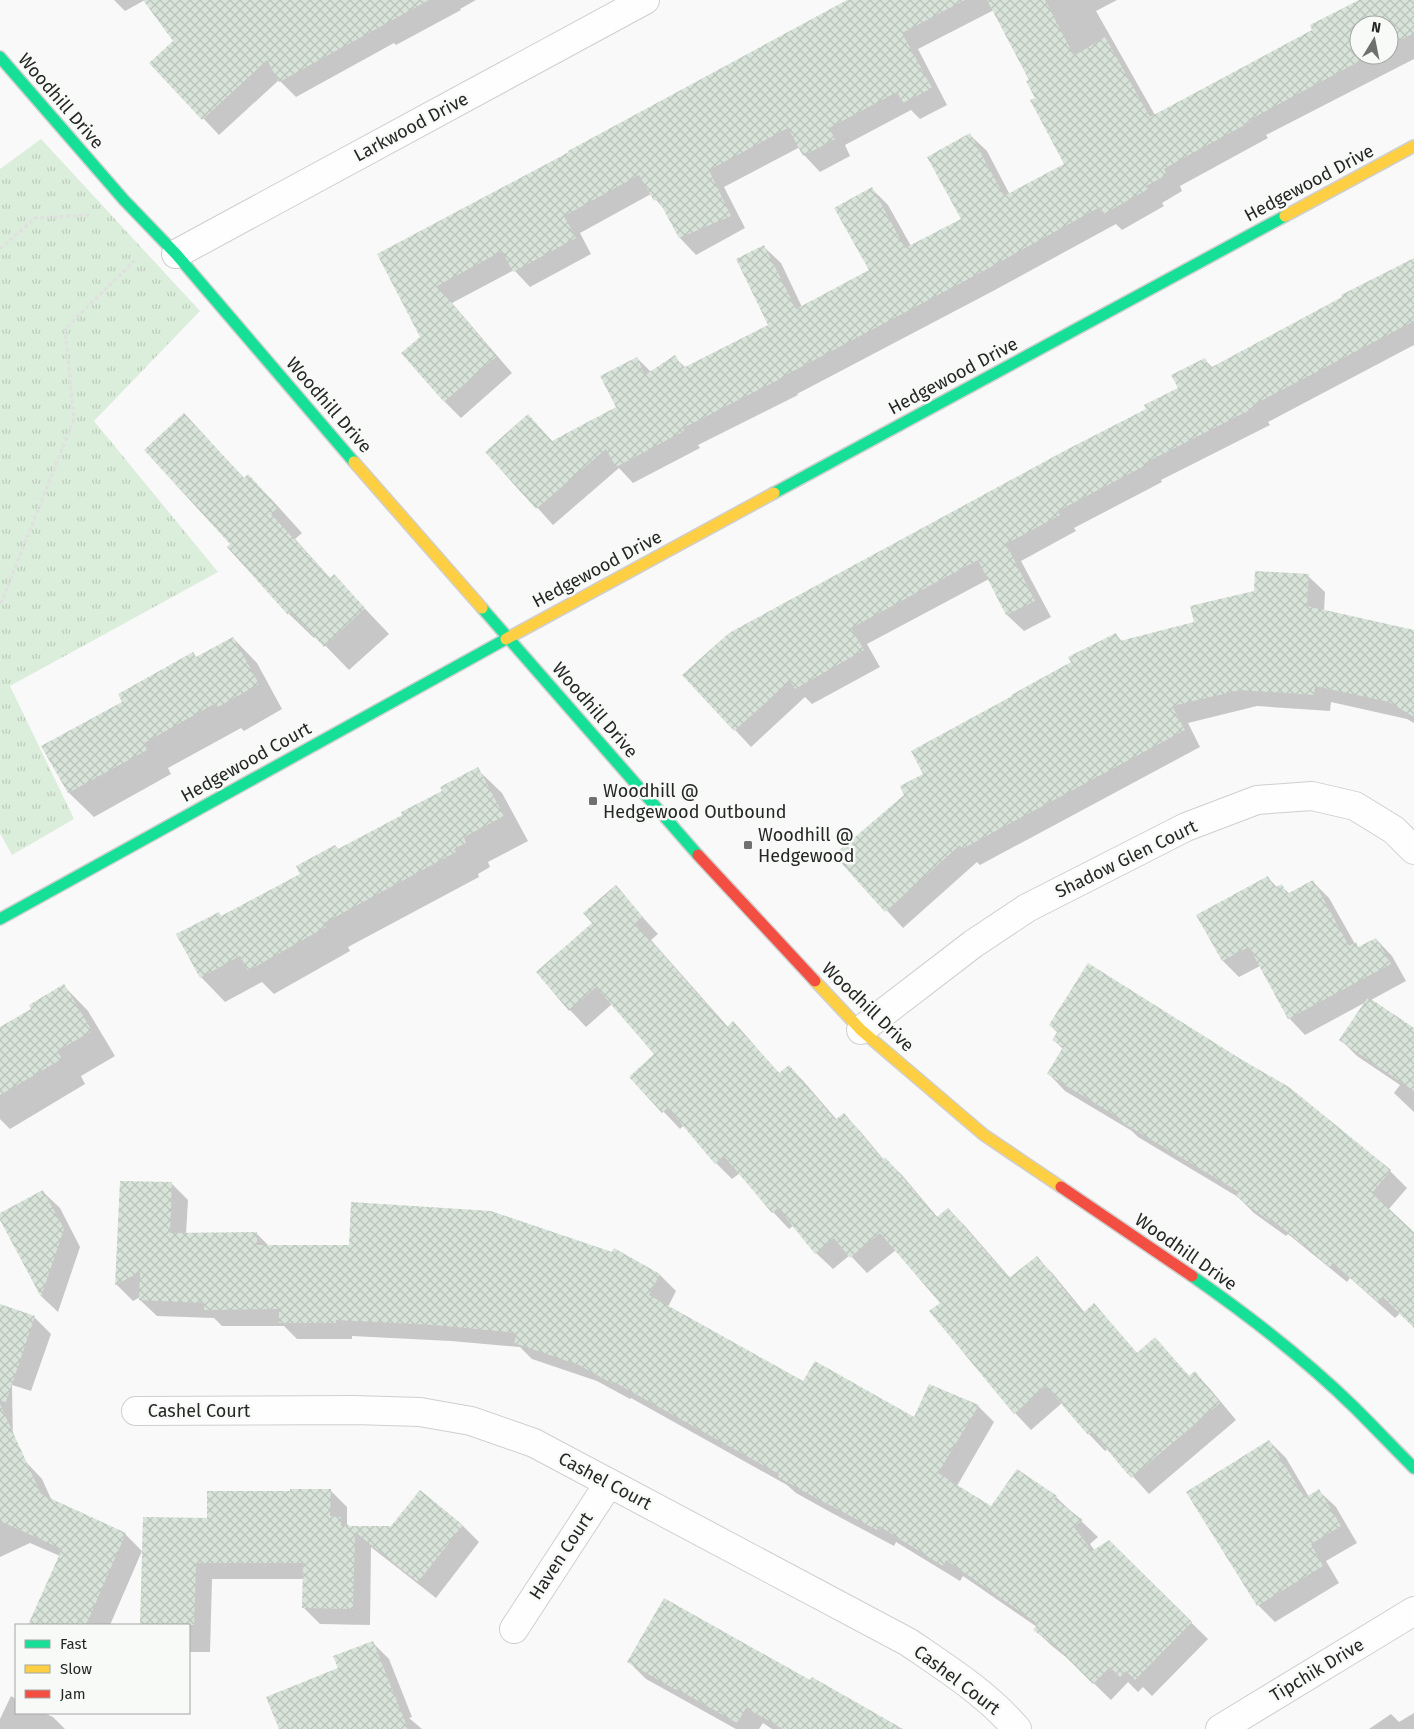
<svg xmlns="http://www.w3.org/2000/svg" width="1414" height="1729" font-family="'Fira Sans',sans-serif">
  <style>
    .park { fill: url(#park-tufts) }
    .shadow { fill: #0003; fill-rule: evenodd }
    .building { fill: url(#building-cross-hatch) }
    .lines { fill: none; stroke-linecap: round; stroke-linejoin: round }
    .street-casing { stroke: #cecfce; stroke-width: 30 }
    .fast-casing { stroke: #cecfce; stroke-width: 14 }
    .slow-casing { stroke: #cecfce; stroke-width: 14 }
    .jam-casing { stroke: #cecfce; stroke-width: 14 }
    .path { stroke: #dfe0df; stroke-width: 3; stroke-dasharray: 4 2.5; stroke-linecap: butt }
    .street { stroke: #fefefe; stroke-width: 28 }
    .fast { stroke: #16e098; stroke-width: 11 }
    .slow { stroke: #ffcf43; stroke-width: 11 }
    .jam { stroke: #f24e42; stroke-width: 11 }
    .poi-dot { fill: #6f706f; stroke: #f8faf8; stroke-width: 2 }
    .labels { text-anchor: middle; stroke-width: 5; stroke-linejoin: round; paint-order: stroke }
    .street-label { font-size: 18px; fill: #252625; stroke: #f8faf8 }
    .poi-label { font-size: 18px; fill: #252625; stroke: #f8faf8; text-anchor: start }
  </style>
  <defs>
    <pattern id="park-tufts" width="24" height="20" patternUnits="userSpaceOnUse" patternTransform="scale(1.25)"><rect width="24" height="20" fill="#dbeddb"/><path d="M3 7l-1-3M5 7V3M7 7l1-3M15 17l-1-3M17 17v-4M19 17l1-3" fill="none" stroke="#bccbbc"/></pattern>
    <pattern id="building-cross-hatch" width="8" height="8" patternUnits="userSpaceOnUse" patternTransform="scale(1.25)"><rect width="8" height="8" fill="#d8e3d9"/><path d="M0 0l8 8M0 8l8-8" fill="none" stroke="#b9c3ba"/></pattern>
  </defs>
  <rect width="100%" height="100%" fill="#f9f9f9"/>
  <polygon class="park" points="41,139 200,311 94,421 218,572 10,686 74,819 12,855 0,833 0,169"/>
  <g class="shadow">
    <polygon points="114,0 145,0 125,11"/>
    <polygon points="170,0 476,0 460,9 461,10 396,45 394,43 296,97 279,80 219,135 151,63 175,41"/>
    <path d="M849,0h268l-21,11 59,104 159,-85 48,-30h52v59l-148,76 2,3 -88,48 2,5 -20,12 2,3 -42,24 -6,-6 -123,67 -196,103 1,1 -100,50 2,3 -67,35 -14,-15 -66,57 -66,-73 41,-36 25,26 65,-35 19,-49 14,14 23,-15 12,11 84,-43 -6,-78 17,16 21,44 68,-37 2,-81 16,16 23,41 52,-26 7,-85 17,16 23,44 56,-31 -30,-66 -6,-18 -36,-70 -76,39 29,56 -27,14 -9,-9 -66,35 5,11 -30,16 -16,-17 -4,-8 -76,40 21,41 -49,27 -16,-17 -15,-28 -14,-16 -71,39 11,21 -61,33 -16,-17 -62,33 60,70 -51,45 -17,-17 -22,-64 -44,-82 192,-103zM1359,25h30v30h-30z"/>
    <polygon points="1414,264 1414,345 1268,422 1270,425 1161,480 1162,482 1074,528 1076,531 1021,561 1051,617 1024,631 1007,615 989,579 867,644 880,667 812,704 805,697 751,747 684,675 1148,409 1179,389 1205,360 1213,368"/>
    <polygon points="184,415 245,479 248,476 273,501 302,533 295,539 331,579 334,576 389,634 349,670 316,636 314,638 289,614 232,544"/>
    <polygon points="1308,576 1325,592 1324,612 1414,632 1414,723 1407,719 1331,702 1330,711 1257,706 1188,723 1200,747 980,865 977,862 903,928 836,855 906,795 925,775 1073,662 1115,634 1122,641 1195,623 1255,592"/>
    <polygon points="233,638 257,663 282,709 244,731 241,728 168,768 171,774 94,817 69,793 43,746 123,702 193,654 197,658"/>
    <polygon points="477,769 502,793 528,841 488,862 490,867 478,874 479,877 348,947 350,951 274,994 262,982 225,1002 201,977 218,913 222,917 302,875 335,846 339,850 404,815"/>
    <polygon points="1267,877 1278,888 1281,886 1290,894 1312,881 1329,898 1355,944 1359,948 1376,939 1392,956 1406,981 1371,1000 1414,1029 1414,1112 1394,1093 1400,1085 1357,1056 1341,1040 1366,1002 1305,1035 1289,1018 1260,966 1239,977 1223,961 1198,916"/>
    <polygon points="615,887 658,934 651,940 728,1027 733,1023 780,1074 789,1066 805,1083 837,1120 844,1115 860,1131 884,1160 885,1159 902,1175 938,1218 948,1209 965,1226 1011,1279 1037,1258 1053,1274 1085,1313 1094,1305 1138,1354 1155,1339 1190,1377 1195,1373 1211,1390 1236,1420 1149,1494 1108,1449 1105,1451 1089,1434 1062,1403 1031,1430 1015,1413 941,1303 896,1250 867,1273 850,1255 833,1269 816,1253 794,1225 789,1229 773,1212 740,1173 732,1179 716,1163 684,1125 680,1129 631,1077 656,1054 612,1004 586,1027 570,1010 593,923"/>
    <polygon points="64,986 88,1011 115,1056 81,1076 85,1084 10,1129 0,1119 0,1029 33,1009"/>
    <polygon points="1050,1025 1238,1059 1289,1088 1390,1171 1407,1188 1388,1210 1414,1233 1414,1326 1400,1313 1395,1318 1350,1278 1347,1282 1288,1234 1286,1236 1254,1213 1238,1197 1138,1137 1132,1131 1065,1091 1049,1074 1063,1049 1054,1040 1058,1033"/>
    <polygon points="121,1182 171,1183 188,1200 186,1234 256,1233 270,1247 613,1253 614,1250 660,1275 676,1291 668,1307 804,1383 915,1418 978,1406 994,1422 957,1486 992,1507 1056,1497 1098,1537 1090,1544 1095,1551 1109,1542 1208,1639 1152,1696 1143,1687 1138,1692 1128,1682 1111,1700 1071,1661 1052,1646 1035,1630 1037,1627 963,1576 960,1581 896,1542 894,1546 832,1513 796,1493 787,1485 631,1398 630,1399 597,1381 532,1359 520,1347 451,1341 352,1336 352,1339 297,1339 284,1326 222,1326 214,1318 157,1316 140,1300 140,1297 133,1301 116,1284"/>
    <polygon points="43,1192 60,1208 80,1247 58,1312 42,1297 0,1218 0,1214"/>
    <polygon points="0,1305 34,1317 51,1334 31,1391 12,1385 13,1445 0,1465"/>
    <polygon points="1269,1441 1286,1458 1309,1497 1319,1491 1336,1507 1357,1543 1326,1561 1339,1583 1275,1622 1258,1605 1188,1492"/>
    <polygon points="26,1462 42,1479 52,1501 125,1534 142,1551 110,1625 39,1625 32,1619 60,1556 30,1543 0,1557 0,1474"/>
    <polygon points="330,1490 347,1507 347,1524 350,1527 392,1527 420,1492 463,1526 479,1542 436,1598 371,1547 370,1625 320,1624 303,1607 304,1579 212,1579 210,1652 189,1652 189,1625 142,1625 145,1518 208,1519 291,1492"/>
    <polygon points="372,1642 389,1659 412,1717 409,1718 422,1729 280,1729 339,1669"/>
    <polygon points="629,1662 889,1729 772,1729 763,1723 759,1729 736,1729 646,1679"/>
    <polygon points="11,1696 16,1699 16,1713 44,1713 53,1717 65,1729 0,1729 0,1719"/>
    <polygon points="1414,1713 1414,1729 1369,1729 1391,1714 1399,1722"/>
  </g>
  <g class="building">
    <polygon points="143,0 429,0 279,82 267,60 202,120 149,63 173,41"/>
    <polygon points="847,0 965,0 902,33 932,88 903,103 897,92 829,128 835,139 803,156 788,128 709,170 731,216 679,238 658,199 654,201 639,175 564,216 576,238 513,272 502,251 437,286 497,356 444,402 401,353 420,337 377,254 569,152 568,151"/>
    <polygon points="987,0 1045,0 1074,56 1105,37 1150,117 1312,30 1310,25 1359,0 1414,0 1414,33 1389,46 1389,25 1359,25 1359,55 1371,55 1251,119 1252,121 1176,162 1164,169 1167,175 1146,186 1148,189 1104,214 1100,207 976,275 782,377 782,378 683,428 684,431 616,467 606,449 536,509 485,452 528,414 552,441 616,407 600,376 637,357 645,375 675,355 683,368 768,325 736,259 764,245 796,309 869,270 834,208 872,187 905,248 961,219 927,157 970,133 1004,196 1064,164 1030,100 1035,98 1026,81 1029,80"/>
    <polygon points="1414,258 1414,321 1253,405 1254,408 1145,463 1146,465 1058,511 1060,515 1006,544 1035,601 1006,615 978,560 851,628 864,650 795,689 790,681 734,731 682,675 729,633 1066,450 1146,409 1144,405 1178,388 1171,375 1205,358 1210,368 1342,297 1341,295"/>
    <polygon points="184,413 244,478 248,474 278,507 271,514 330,578 334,574 365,608 324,647 291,612 288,615 227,547 230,544 144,450"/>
    <polygon points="1255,571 1309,574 1307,606 1414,630 1414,717 1389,702 1315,686 1314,695 1240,690 1172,706 1185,730 962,849 960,845 885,912 834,855 904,795 900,786 923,774 911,751 1012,696 1011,695 1071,662 1068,657 1116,633 1120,641 1194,622 1190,606 1254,591"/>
    <polygon points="233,637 259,684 218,707 216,703 144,743 147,750 68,793 41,746 122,702 118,694 193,652 196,657"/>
    <polygon points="478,767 504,816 464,837 466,843 454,849 456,852 324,923 326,927 248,971 240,956 200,978 176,934 219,912 221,916 300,874 296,866 335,845 338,849 402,815 401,812 442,791 440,787"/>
    <polygon points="1268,876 1274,888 1282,884 1287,894 1313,880 1349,946 1356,942 1358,947 1376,938 1391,964 1288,1019 1249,947 1222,961 1196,915"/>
    <polygon points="616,885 643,917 635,923 727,1027 733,1021 779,1073 789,1065 835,1120 844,1113 883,1160 885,1157 937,1217 948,1208 1009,1278 1037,1256 1083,1313 1094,1303 1137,1353 1155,1337 1189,1376 1195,1371 1220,1403 1131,1478 1092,1432 1088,1435 1046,1386 1014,1414 929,1311 940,1303 880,1233 850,1258 834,1238 815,1254 778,1208 772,1213 724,1156 715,1164 668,1108 662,1113 629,1077 654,1054 596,987 569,1011 536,972 592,923 583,913"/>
    <polygon points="1088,963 1239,1058 1289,1087 1391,1170 1372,1193 1414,1232 1414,1328 1383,1297 1378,1302 1333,1263 1330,1267 1270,1218 1269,1221 1236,1196 1239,1192 1120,1121 1121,1119 1047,1074 1063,1047 1052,1040 1058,1031 1049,1025"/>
    <polygon points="64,984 92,1031 57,1051 62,1059 0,1095 0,1027 31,1009 29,1005"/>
    <polygon points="1368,997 1414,1028 1414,1091 1339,1040"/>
    <polygon points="120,1181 172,1182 170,1233 257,1232 257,1245 349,1245 351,1202 491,1211 612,1252 614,1248 660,1274 649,1295 803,1381 815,1361 914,1417 929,1384 979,1405 938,1473 991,1506 1017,1469 1057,1496 1054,1499 1083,1520 1074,1527 1092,1551 1109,1540 1192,1622 1135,1680 1126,1671 1120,1677 1110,1667 1093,1684 1053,1644 1033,1630 1038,1624 946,1560 943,1566 879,1526 877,1530 814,1497 778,1477 779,1474 614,1382 613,1384 579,1365 514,1343 517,1333 434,1325 336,1320 336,1323 279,1323 279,1309 204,1310 204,1303 139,1300 140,1272 115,1285"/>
    <polygon points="43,1190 64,1229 41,1297 0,1220 0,1213"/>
    <polygon points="0,1304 35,1316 6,1402 0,1401"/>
    <polygon points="0,1404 41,1494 126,1533 86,1625 28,1625 62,1549 0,1521"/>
    <polygon points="1269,1440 1305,1498 1319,1489 1341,1526 1311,1544 1323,1566 1257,1606 1186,1492"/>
    <polygon points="290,1489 331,1489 330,1516 341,1517 341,1526 391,1526 420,1490 463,1525 418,1582 355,1532 353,1609 302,1608 303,1563 196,1563 194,1625 140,1625 143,1517 207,1518 207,1491 290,1491"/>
    <polygon points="664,1598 810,1680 812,1677 903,1729 783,1729 746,1708 737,1723 677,1689 676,1690 627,1662"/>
    <polygon points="373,1641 408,1729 279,1729 266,1697 338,1668 333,1656"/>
  </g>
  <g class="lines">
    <defs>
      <g id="street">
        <polyline points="176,254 645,0"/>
        <polyline points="861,1030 973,944 1027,908 1186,827 1257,800 1312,796 1355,806 1394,830 1414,850"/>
        <path d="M136,1411l218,-1 66,2 51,9 63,22 374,199c38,26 78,51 109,87"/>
        <polyline points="514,1629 609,1483"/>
        <polyline points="1220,1729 1414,1611"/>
      </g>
      <g id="fast">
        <polyline points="0,57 124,200 176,254 354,462"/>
        <polyline points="774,493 1285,216"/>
        <polyline points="482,608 698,855"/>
        <polyline points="0,919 506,639"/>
        <path d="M1192,1276c56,39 114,84 163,132 20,20 39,40 59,60"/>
      </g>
      <g id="slow">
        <polyline points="1285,216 1414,146"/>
        <polyline points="354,462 482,608"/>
        <polyline points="506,639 774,493"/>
        <polyline points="815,981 861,1030 984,1135 1061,1187"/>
      </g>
      <g id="jam">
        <polyline points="698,855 815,981"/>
        <polyline points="1061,1187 1192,1276"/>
      </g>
    </defs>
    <use href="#street" class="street-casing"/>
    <use href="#fast" class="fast-casing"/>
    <use href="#slow" class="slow-casing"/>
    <use href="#jam" class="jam-casing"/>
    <g class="path">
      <polyline points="0,249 35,218 90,215"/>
      <polyline points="0,603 1,603 74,419 65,329 134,261"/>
    </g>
    <use href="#street" class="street"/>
    <use href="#fast" class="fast"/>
    <use href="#slow" class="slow"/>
    <use href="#jam" class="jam"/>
  </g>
  <g class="poi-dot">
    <rect x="588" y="796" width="10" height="10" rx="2.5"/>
    <rect x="743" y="840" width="10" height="10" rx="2.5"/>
  </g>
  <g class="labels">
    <g class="street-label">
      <text transform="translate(61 101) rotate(49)" y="6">Woodhill Drive</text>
      <text transform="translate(411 127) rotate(-28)" y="6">Larkwood Drive</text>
      <text transform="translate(1309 183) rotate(-28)" y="6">Hedgewood Drive</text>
      <text transform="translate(953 376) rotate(-28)" y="6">Hedgewood Drive</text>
      <text transform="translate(329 405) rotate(49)" y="6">Woodhill Drive</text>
      <text transform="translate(597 569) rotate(-28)" y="6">Hedgewood Drive</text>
      <text transform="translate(595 710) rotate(49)" y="6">Woodhill Drive</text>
      <text transform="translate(246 762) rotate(-29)" y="6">Hedgewood Court</text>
      <text transform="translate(1126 859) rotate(-26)" y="6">Shadow Glen Court</text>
      <text transform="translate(868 1007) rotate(44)" y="6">Woodhill Drive</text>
      <text transform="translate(1186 1252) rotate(35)" y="6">Woodhill Drive</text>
      <text x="199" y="1417">Cashel Court</text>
      <text transform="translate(605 1481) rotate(28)" y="6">Cashel Court</text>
      <text transform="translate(561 1556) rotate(-57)" y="6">Haven Court</text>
      <text transform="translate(1317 1670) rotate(-31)" y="6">Tipchik Drive</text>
      <text transform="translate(957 1680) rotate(37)" y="6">Cashel Court</text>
    </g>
    <g class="poi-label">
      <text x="603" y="797">Woodhill @<tspan x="603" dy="21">Hedgewood Outbound</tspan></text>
      <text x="758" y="841">Woodhill @<tspan x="758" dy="21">Hedgewood</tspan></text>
    </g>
  </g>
  <rect x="15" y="1624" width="175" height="90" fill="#f8faf8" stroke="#a4a5a4"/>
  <rect x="25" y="1640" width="25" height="8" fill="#16e098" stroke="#a4a5a4"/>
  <text x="60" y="1649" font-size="15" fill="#252625">Fast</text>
  <rect x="25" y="1665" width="25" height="8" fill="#ffcf43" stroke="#a4a5a4"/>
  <text x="60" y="1674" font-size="15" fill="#252625">Slow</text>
  <rect x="25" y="1690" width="25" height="8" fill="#f24e42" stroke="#a4a5a4"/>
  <text x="60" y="1699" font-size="15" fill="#252625">Jam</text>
  <g transform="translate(1374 40) rotate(10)"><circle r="24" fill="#f8faf8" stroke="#a4a5a4"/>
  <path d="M0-4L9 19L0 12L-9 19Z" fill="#6f706f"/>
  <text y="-8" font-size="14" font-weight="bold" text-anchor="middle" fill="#252625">N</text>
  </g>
</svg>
